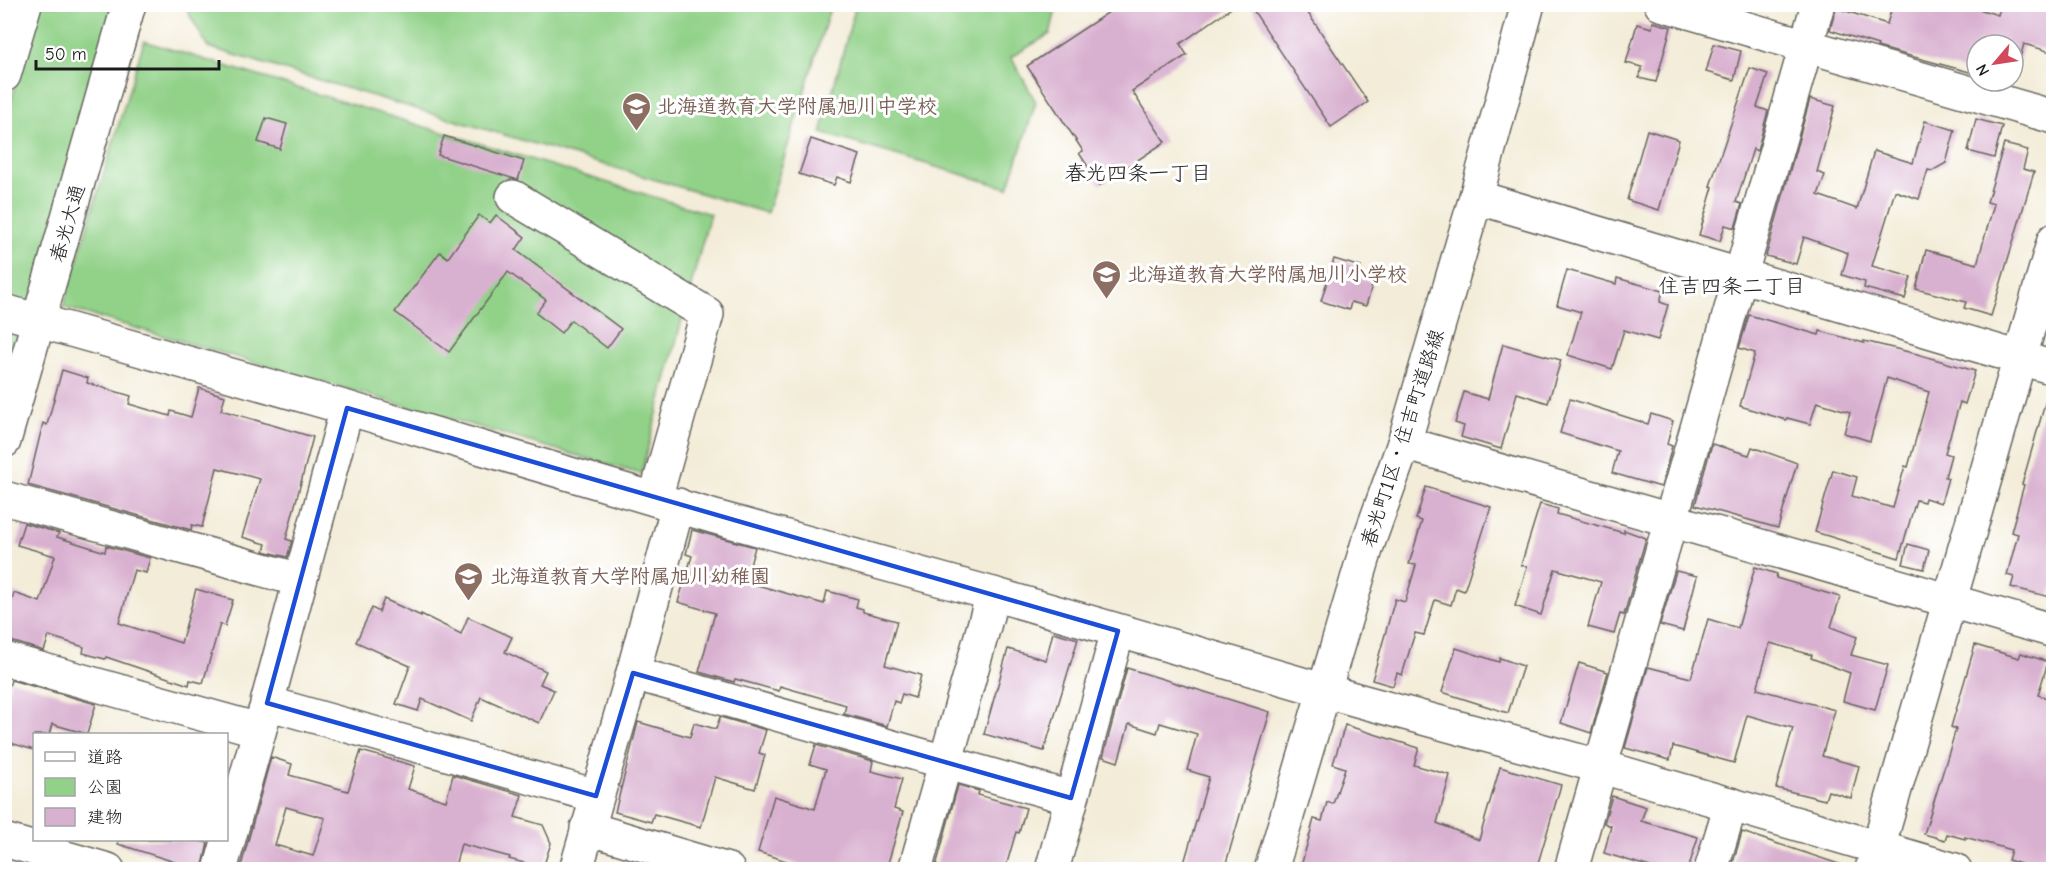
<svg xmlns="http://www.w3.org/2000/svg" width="2058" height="874" font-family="'Comic Neue','Klee One',sans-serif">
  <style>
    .green { fill: #91d188; stroke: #567652; stroke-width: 1.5 }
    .building { fill: #d9b1d0; fill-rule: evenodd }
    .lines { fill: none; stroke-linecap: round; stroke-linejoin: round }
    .minor-casing { stroke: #67655e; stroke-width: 36 }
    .minor { stroke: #fff; stroke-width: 33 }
    .marked { fill: none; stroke: #1d4ed8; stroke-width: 4.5; stroke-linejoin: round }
    .labels { text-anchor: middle; stroke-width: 6; stroke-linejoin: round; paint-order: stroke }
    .education-label { font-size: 20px; font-weight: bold; fill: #785e54; stroke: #fff; text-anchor: start }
    .street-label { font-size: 20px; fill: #1c1c1c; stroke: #fff }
    .neighbourhood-label { font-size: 21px; fill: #1c1c1c; stroke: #fff }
  </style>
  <rect width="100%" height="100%" fill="#fff"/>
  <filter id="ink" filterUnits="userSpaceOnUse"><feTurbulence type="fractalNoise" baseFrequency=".0167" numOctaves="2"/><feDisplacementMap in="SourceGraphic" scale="12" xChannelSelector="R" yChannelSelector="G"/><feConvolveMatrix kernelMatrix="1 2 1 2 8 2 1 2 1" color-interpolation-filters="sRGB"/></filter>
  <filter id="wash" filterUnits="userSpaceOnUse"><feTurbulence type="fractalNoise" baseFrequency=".008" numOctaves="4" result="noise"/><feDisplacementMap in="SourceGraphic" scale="24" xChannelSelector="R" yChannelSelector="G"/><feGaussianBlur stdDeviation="1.35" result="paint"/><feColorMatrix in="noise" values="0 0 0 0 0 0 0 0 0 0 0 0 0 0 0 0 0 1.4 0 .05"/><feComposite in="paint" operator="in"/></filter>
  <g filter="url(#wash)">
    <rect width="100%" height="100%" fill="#f3ecd8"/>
    <g class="green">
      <polygon points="38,5 118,5 5,401 5,122"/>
      <polygon points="184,5 831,5 767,213 208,47"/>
      <polygon points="856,5 1057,5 1050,34 1011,57 1036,102 1008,188 821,133"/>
      <polygon points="144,41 710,214 641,474 63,307"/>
    </g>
    <g id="blocks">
      <g class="building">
        <polygon points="1121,4 1237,4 1180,44 1187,55 1132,91 1165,142 1100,185 1079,153 1083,151 1027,66"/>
        <polygon points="1249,4 1302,4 1368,102 1331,127"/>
        <polygon points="1893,4 1963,4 1998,15 2001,4 2031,4 2054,11 2054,53 2024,44 2013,81 2013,45 1977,45 1977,74 1877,47 1878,45 1830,30 1836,8 1887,24"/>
        <polygon points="1653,22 1671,27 1656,82 1639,78 1642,67 1626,63 1637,24 1652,28"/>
        <polygon points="1714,44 1741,51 1734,80 1706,72"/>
        <polygon points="1750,68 1768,74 1757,107 1768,111 1757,151 1753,149 1736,202 1742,204 1735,228 1725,225 1720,241 1699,235 1713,187 1710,186"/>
        <polygon points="1810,99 1835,106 1817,172 1825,175 1818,195 1857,209 1874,151 1913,163 1925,121 1955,130 1946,163 1932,171 1928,170 1919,199 1895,191 1872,266 1911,277 1905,299 1864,288 1865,282 1842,275 1848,253 1804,237 1796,264 1766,256"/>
        <polygon points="266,118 287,124 280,149 258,142"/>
        <polygon points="1976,119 2002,126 1994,158 1968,151"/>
        <polygon points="1647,130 1679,140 1659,210 1627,200"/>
        <polygon points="444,136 524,161 518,180 438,155"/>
        <polygon points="811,139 860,155 851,182 837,177 834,185 799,174"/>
        <polygon points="2004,144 2028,150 2023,169 2034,172 1991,316 1964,308 1966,302 1916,289 1926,250 1977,264 1994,204 1987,202"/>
        <polygon points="479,215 490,223 496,215 525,237 516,250 621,329 607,348 571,320 561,333 536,313 546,300 508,272 449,352 395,312 440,252 448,258"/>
        <polygon points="1334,259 1361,267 1358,278 1373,282 1366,306 1351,302 1349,310 1321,301"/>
        <polygon points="1567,270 1616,284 1617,278 1663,291 1660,302 1668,305 1658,340 1624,330 1612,369 1568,355 1581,312 1557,305"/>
        <polygon points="1749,315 1819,335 1820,331 1864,343 1864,341 1917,354 1975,371 1965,404 1960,402 1945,453 1951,455 1945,477 1948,478 1941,503 1925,498 1924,502 1916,500 1899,558 1815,532 1833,470 1857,477 1852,496 1893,508 1905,466 1908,467 1929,392 1887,378 1870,441 1844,433 1850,412 1817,402 1810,424 1787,418 1786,420 1740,406 1755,353 1739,348"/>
        <polygon points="1503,344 1561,360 1548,403 1517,393 1501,449 1461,437 1464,426 1455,423 1464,392 1488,399"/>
        <polygon points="62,370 88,378 87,383 131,396 129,404 170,416 171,411 191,417 199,388 225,396 221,410 313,437 286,539 292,541 287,557 264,551 266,544 242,537 260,479 217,468 202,527 192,525 191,530 28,485 43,423 47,425"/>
        <polygon points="2048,393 2054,393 2054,584 2050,597 2011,587 2014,577 2007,575 2018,534 2011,532 2024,485 2022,484"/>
        <polygon points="1570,399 1648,424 1651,414 1673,421 1667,444 1672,446 1661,487 1612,473 1618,451 1560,433"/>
        <polygon points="1712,444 1749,455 1752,447 1797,463 1778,528 1695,505"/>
        <polygon points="1426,487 1491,507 1464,591 1456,588 1451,605 1435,600 1424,635 1415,633 1402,675 1397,673 1393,686 1372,680 1395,599 1405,602 1416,565 1409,564 1422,521 1416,519"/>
        <polygon points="1540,504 1558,509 1557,514 1624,533 1624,530 1646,538 1624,615 1620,614 1614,634 1588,627 1601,582 1555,569 1541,615 1515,606 1527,567 1521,565"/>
        <polygon points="24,523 59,533 57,537 105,552 106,546 150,558 146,573 134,570 119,623 181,643 196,589 233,600 225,626 220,624 203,683 190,680 189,685 106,657 105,659 83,653 84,647 49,636 44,651 4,639 4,626 14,593 40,602 55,556 17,545"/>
        <polygon points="692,530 755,547 750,565 761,568 757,585 824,604 827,591 858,599 856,607 863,609 863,612 897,621 885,665 921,675 915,698 902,694 899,703 894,701 887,726 844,714 846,705 780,686 779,691 735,679 734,682 699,672 715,613 678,602 692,556 686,554"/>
        <polygon points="1908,544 1929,550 1924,569 1903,564"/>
        <polygon points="1755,567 1777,574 1776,578 1840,597 1831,627 1857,637 1851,655 1888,665 1875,710 1843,701 1850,673 1811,658 1812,655 1770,643 1757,689 1835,710 1822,756 1859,766 1851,798 1828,791 1825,800 1776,788 1793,728 1747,715 1734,763 1673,746 1670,760 1625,748 1648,667 1691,678 1708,619 1738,628"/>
        <polygon points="1676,571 1697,576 1683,631 1660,625"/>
        <polygon points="384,599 421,616 421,614 461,634 468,617 512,637 505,652 546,671 540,684 554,690 539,723 481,697 471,721 422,699 418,711 396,704 410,666 356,642 372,608 379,612"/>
        <polygon points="1053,632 1078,639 1044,751 984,734 1008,649 1046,660"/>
        <polygon points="1975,645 2019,658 2021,653 2048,662 2038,695 2054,700 2054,870 2040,870 2008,860 2011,850 1965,837 1965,839 1947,834 1945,840 1924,834 1956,729 1951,727"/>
        <polygon points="1456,648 1499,662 1500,658 1523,666 1508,713 1442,692"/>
        <polygon points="1579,663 1608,672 1591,733 1561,723"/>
        <polygon points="1127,668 1270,712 1224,870 1182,870 1209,777 1187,770 1197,734 1160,723 1157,733 1129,724 1118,762 1103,757"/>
        <polygon points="11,680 96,704 87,734 52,724 49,735 34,735 34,750 4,741 4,703"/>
        <polygon points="720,717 766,730 759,753 765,755 755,789 715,777 701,827 654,814 651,822 615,812 638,722 690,737 694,723 716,729"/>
        <polygon points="1345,725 1419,748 1414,765 1450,775 1437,823 1479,840 1500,767 1561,785 1536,870 1300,870 1314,819 1322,821 1327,802 1333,804 1345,768 1333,764"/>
        <polygon points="816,745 873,761 871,771 902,779 894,809 903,812 886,870 815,870 758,852 774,796 815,809 826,769 810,764"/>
        <path d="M361,751l54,15 -7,23 38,12 7,-26 69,20 -7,22 28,8 8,18 -8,25 -34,-9 1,-2 -49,-13 -7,26h-214l31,-113 21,7 -3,11 59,16zM286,807l39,11 -12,38 -38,-11z"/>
        <polygon points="958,785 979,791 978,795 1026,808 1019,833 1016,832 1005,870 935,870"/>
        <polygon points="1612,796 1646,807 1641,821 1698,837 1688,870 1660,870 1604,853 1611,826 1604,823"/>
        <polygon points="1742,832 1845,866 1845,870 1752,870 1733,863"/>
        <polygon points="118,840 196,840 208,843 202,870 200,870 118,844"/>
      </g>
    </g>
  </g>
  <g filter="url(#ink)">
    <use href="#blocks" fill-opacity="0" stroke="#67655e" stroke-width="1.5"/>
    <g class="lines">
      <defs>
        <g id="minor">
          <polyline points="1661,4 2054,117"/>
          <polyline points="4,75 25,4"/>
          <polyline points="513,197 707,314 655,499"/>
          <polyline points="1476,197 2054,368"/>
          <polyline points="4,311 347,408 715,517 993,594 1357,700 1602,767 1955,870"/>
          <polyline points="347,408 267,703 596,796"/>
          <polyline points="4,441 129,4"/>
          <polyline points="1404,443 2054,631"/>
          <polyline points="4,498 300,580"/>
          <polyline points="4,659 259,730"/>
          <polyline points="633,673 1071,798"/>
          <polyline points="587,828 728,870"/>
          <polyline points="4,840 108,870"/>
          <polyline points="1872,869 2054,240"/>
          <polyline points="220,870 265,711"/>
          <polyline points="576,870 633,673 678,505"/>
          <polyline points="915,870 993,594"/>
          <polyline points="1052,870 1118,631"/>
          <polyline points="1271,870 1367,546 1404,443 1476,197 1528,4"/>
          <polyline points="1571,870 1818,4"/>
          <polyline points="1711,870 1731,804"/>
        </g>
      </defs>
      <use href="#minor" class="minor-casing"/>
      <use href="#minor" class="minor"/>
    </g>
  </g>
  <path class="marked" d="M347,408l771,223 -47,167 -438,-125 -37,123 -329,-93z"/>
  <defs>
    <symbol id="school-pin" viewBox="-11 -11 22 30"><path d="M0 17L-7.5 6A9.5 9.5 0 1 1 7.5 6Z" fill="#8d6e63" stroke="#fff"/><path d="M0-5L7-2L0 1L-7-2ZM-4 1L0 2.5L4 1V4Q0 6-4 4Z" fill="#fff"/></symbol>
  </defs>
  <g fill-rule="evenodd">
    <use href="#school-pin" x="620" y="90" width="33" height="45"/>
    <use href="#school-pin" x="1090" y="258" width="33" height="45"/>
    <use href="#school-pin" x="452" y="560" width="33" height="45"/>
  </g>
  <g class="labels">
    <g class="education-label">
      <text x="657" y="113">北海道教育大学附属旭川中学校</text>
      <text x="1127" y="281">北海道教育大学附属旭川小学校</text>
      <text x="490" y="583">北海道教育大学附属旭川幼稚園</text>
    </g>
    <g class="street-label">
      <text transform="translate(67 223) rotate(-74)" y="7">春光大通</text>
      <text transform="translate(1402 438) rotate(-72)" y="7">春光町1区・住吉町道路線</text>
    </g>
    <g class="neighbourhood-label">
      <text x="1138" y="180">春光四条一丁目</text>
      <text x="1732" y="293">住吉四条二丁目</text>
    </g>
  </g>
  <rect width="2058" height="874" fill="none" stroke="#fff" stroke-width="24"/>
  <rect x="33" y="733" width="195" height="108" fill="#ffffff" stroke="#a4a4a4" stroke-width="1.5"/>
  <rect x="45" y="752" width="30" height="9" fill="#ffffff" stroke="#a4a4a4" stroke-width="1.5"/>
  <text x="87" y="763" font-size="18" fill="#1c1c1c">道路</text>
  <rect x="45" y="778" width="30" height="18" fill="#91d188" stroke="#a4a4a4" stroke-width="1.5"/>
  <text x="87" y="793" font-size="18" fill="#1c1c1c">公園</text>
  <rect x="45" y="808" width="30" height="18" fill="#d9b1d0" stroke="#a4a4a4" stroke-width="1.5"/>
  <text x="87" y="823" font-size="18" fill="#1c1c1c">建物</text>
  <g transform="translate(1995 63) rotate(241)"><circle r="28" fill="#ffffff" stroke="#a4a4a4" stroke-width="1.5"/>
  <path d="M0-4.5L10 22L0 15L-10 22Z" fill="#d1495b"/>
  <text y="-9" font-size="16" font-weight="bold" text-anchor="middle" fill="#1c1c1c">N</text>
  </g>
  <path d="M36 60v9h183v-9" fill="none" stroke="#1c1c1c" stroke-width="3"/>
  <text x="45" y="60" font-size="18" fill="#1c1c1c" stroke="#ffffff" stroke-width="4.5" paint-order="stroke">50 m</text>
</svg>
